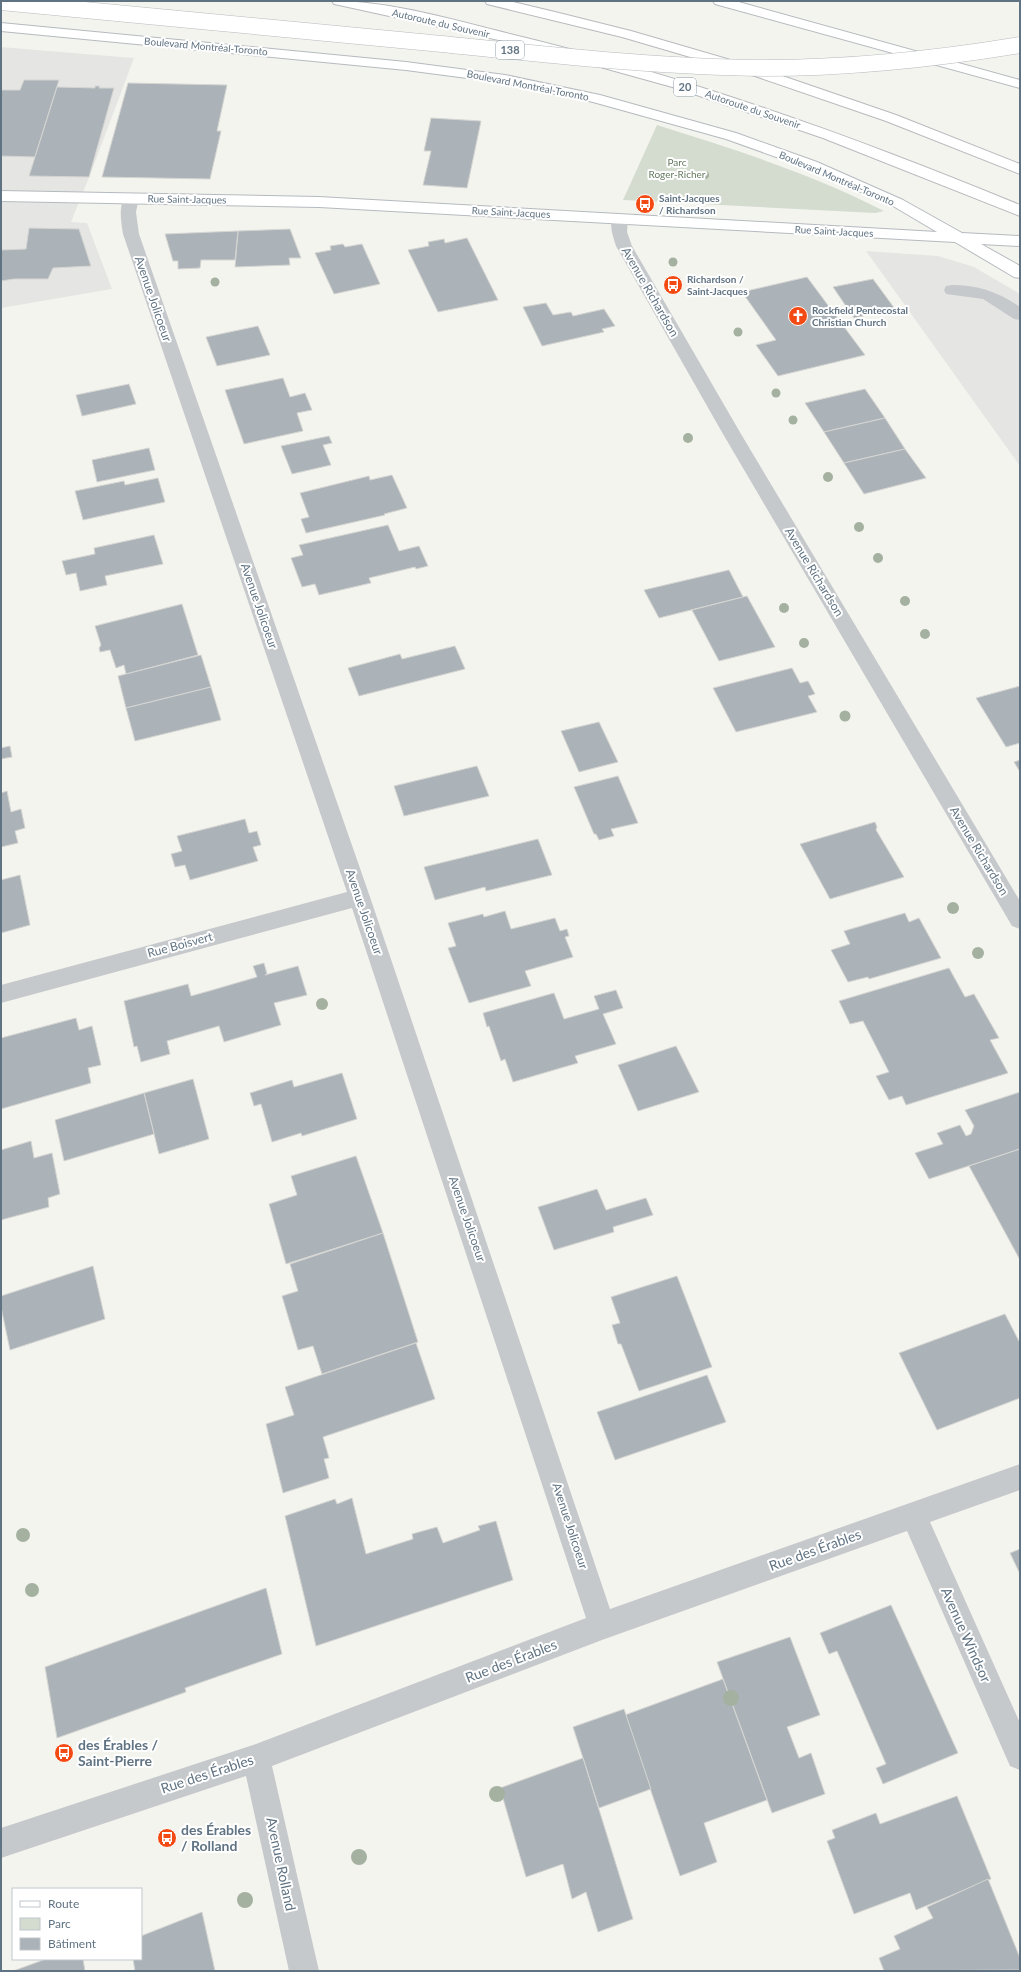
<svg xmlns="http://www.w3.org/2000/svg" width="1021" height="1972" font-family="Lato,sans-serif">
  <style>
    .built { fill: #e5e6e3 }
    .green { fill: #d4dcd0 }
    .building { fill: #abb3b8; stroke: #d5d5d2 }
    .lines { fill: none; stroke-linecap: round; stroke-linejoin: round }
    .secondary-casing { stroke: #b5babf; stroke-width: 2 }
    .highway-casing { stroke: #b7babd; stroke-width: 2 }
    .lane { fill: #c6c9cc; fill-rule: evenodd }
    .street { fill: #c6c9cc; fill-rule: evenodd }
    .secondary { fill: #fff; fill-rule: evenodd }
    .highway { fill: #fff; fill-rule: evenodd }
    .highway-bridge-casing { stroke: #b7babd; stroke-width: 17; stroke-linecap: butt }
    .highway-bridge { stroke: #fff; stroke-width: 16 }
    .tree { fill: #a5b1a0 }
    .labels { text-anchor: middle; stroke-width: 4; stroke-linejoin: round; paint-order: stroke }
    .far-street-label { font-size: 10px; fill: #607383; stroke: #fff }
    .far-park-label { font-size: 10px; fill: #657a60; stroke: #fff }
    .far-poi-label { font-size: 10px; font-weight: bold; fill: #607383; stroke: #fff; text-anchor: start }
    .shield { fill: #fff; stroke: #909da8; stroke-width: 1 }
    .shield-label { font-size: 11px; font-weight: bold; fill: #607383 }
    .street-label { font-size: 12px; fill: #607383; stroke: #fff }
    .near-street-label { font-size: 14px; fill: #607383; stroke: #fff }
    .near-poi-label { font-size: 14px; font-weight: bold; fill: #607383; stroke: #fff; text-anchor: start }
  </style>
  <rect width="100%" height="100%" fill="#f4f4ef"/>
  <g class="built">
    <polygon points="1,47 134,58 92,170 71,222 87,223 112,289 1,308"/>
    <polygon points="866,251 938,256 955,261 974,267 1020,294 1020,466"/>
  </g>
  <path class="green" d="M657,125c77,24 155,49 227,86l-9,2 -252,-13z"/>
  <g class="building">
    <polygon points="24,80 59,80 35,157 1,156 1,90 20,90"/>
    <polygon points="128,83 227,85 217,131 221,131 210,179 102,177"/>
    <polygon points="95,86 100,86 99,88 114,88 89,177 29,176 57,87 95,88"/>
    <polygon points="431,118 481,121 467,188 423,185 431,151 424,151"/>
    <polygon points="29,228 79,229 91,266 53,268 48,279 14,279 1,281 1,250 26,249"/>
    <polygon points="290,229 301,258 289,258 290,265 235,267 238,231"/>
    <polygon points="238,231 235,260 201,260 200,268 178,269 178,261 173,261 165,234"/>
    <polygon points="467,238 498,300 438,312 408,250 429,246 428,242 444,239 445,243"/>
    <polygon points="343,244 345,247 362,244 380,284 334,294 315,253 331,250 330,246"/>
    <polygon points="807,277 865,355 778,376 756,345 776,340 742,292"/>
    <polygon points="873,279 895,309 854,318 833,287"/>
    <polygon points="546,303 553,315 571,312 573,316 604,309 615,326 602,329 604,332 542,346 523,307"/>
    <polygon points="258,326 270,355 217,366 206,337"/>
    <polygon points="283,378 290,397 305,393 312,410 297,413 303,431 244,444 225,390"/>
    <polygon points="129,384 136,404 82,416 76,395"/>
    <polygon points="865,389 885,418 824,432 805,403"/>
    <polygon points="885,418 905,449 844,463 824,432"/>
    <polygon points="329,436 332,443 323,445 331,465 292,474 281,446"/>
    <polygon points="149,448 155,470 97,482 92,460"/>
    <polygon points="905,449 926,478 864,494 844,463"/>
    <polygon points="392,475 407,508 384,514 385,515 306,533 301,519 309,517 300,493 369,476 370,480"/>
    <polygon points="158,478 165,502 83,520 75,491 124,481 125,485"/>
    <polygon points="388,525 399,551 419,546 428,566 416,569 415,567 369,578 371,583 319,595 315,584 302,587 291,558 303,555 299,545"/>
    <polygon points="154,535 163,564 105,576 107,585 80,591 76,573 66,575 62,561 95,554 94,548"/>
    <polygon points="729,570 743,597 659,618 644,590"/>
    <polygon points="747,596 775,647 719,661 692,610"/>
    <polygon points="182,604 198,655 126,674 124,665 116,668 110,650 100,652 99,648 101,645 95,626"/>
    <polygon points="455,646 465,669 359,696 348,668 400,654 402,659"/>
    <polygon points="201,655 211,687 126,708 118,676"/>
    <polygon points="792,668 800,683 808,681 815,694 808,696 817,712 736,732 713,688"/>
    <polygon points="1020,686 1020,743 1006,747 976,698"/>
    <polygon points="211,687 221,720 135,741 126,708"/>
    <polygon points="599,722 618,762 579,772 561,731"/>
    <polygon points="10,746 12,757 1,759 1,748"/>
    <polygon points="1020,760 1020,772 1014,762"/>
    <polygon points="477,766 489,796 404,816 394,786"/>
    <polygon points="618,776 638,823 611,829 614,836 599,840 596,834 594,834 574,787"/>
    <polygon points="7,791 11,812 21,809 25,828 15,831 18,843 1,847 1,793"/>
    <polygon points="245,819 249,833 257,831 261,845 253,847 258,861 190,880 185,865 175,867 171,854 182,851 177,836"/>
    <polygon points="875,822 877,827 876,830 904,877 830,899 800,844"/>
    <polygon points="538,839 552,875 486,891 485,887 435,900 424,867"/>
    <polygon points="20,875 30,925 1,933 1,880"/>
    <polygon points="505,911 511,929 555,918 560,931 567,929 569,936 565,937 573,957 525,971 531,986 469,1003 448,948 456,946 448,923 483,914 484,917"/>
    <polygon points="905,913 909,922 919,918 941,958 869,979 868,977 848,982 831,950 850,944 844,931"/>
    <polygon points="264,963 267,974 265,975 298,966 307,995 274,1003 281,1025 224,1042 219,1026 167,1041 170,1054 141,1062 137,1046 134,1047 124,1001 188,984 191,996 209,991 257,977 253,966"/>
    <polygon points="949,968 965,997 974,994 999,1038 990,1040 1008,1073 906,1105 902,1096 889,1100 876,1076 889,1072 863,1021 850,1024 839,1001"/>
    <polygon points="616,990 623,1008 603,1014 616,1044 575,1056 578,1063 513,1082 505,1059 501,1061 489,1026 487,1027 483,1013 554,993 564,1019 599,1009 594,996"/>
    <polygon points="76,1018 79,1030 92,1026 101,1065 88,1068 91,1083 1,1109 1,1038"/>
    <polygon points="676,1046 699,1092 638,1111 618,1065"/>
    <polygon points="342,1073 357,1119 302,1136 301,1133 272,1142 261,1104 254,1106 250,1093 292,1080 294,1087"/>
    <polygon points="193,1079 209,1139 159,1154 144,1093"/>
    <polygon points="1020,1092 1020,1149 929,1179 915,1153 943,1144 937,1133 960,1125 966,1136 971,1134 974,1126 965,1110"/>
    <polygon points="144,1093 154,1134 64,1161 55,1120"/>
    <polygon points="31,1141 34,1158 52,1153 60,1194 48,1198 49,1207 1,1220 1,1150"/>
    <polygon points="1020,1149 1020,1260 969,1166"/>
    <polygon points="356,1156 383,1233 286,1264 269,1204 297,1195 291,1176"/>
    <polygon points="597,1189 606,1210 646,1198 653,1215 613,1227 614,1232 554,1250 538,1207"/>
    <polygon points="383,1233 418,1342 322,1374 313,1346 298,1350 282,1296 298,1291 290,1264"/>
    <polygon points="93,1266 105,1319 10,1350 1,1307 1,1296"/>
    <polygon points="677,1276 712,1367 639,1391 621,1344 618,1344 612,1325 620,1323 611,1297"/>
    <polygon points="1005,1314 1020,1343 1020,1398 937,1430 899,1353"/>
    <polygon points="416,1343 435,1399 323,1437 329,1458 324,1459 329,1478 283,1493 266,1424 294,1415 285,1387"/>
    <polygon points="707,1375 726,1422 615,1460 597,1412"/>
    <polygon points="352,1498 366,1554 413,1539 412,1534 437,1527 443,1543 480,1530 478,1526 496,1521 513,1580 316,1646 285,1516 335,1499 337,1504"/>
    <polygon points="1020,1549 1020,1574 1010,1553"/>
    <polygon points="266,1588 282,1654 185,1688 186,1692 57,1738 45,1667"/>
    <polygon points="891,1605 958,1753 883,1784 876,1768 886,1764 837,1651 829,1654 820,1633"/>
    <polygon points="790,1637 820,1715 787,1727 799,1758 811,1753 825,1794 772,1813 717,1662"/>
    <polygon points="723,1679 767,1800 704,1823 717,1862 680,1876 625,1715"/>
    <polygon points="624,1709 651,1789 599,1808 573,1727"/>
    <polygon points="583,1758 633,1919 598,1932 586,1892 572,1899 563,1864 526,1877 500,1788"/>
    <polygon points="957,1796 991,1879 916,1910 910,1893 854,1914 827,1841 835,1838 832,1830 876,1813 880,1824"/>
    <polygon points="988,1879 1020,1958 1020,1970 884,1971 879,1958 900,1949 894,1936 933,1918 927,1907"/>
    <polygon points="202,1912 215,1971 135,1971 133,1959 141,1959 141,1936"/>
    <polygon points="46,1959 83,1959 85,1971 13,1971"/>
  </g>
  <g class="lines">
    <defs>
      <g id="secondary">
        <polygon points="713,1 735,1 1020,80 1020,88 715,4"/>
        <polygon points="1,23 406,62 505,75 600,95 736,133 817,162 903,200 962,233 1020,236 1020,246 981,244 1020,266 1020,278 1014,277 955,242 319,207 1,201 1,191 319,197 937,232 893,206 807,168 726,139 593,102 505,83 406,70 1,31"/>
      </g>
      <g id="highway">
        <path d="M332,1c57,0 118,18 174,32 177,42 347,103 514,172v11l-197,-78 -147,-50 -155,-43 -182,-40 -5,-1z"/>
        <polygon points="485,1 509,1 559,13 631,31 765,70 896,115 1020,164 1020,174 886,121 755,76 622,37 487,4"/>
      </g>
    </defs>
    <use href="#secondary" class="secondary-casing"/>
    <use href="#highway" class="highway-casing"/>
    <path class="lane" d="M952,285c26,0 47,7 68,22v13l-6,-1 -31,-20 -37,-5 -2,-4 2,-4z"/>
    <g class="street">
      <path d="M131,193l5,2 3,3 -3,14 3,22 231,663 240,712 410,-145v26l-90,32 90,201v47l-10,-4 -103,-235 -305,109 -330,126 47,205h-30l-43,-195 -245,82v-30l255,-84 330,-126 -234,-710 -351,95v-18l346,-93 -224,-658c-2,-13 -5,-28 3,-39z"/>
      <path d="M620,214l6,2 2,3 -1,13 5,14 109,188 279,467v28l-8,-3 -289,-492 -107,-188c-3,-10 -8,-21 -2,-30z"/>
    </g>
    <use href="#secondary" class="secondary"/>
    <use href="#highway" class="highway"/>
    <defs>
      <path id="highway-bridge" d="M1,2c140,14 280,26 420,40 114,11 229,25 343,26 86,0 171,-9 256,-23"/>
    </defs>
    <use href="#highway-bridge" class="highway-bridge-casing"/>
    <use href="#highway-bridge" class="highway-bridge"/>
  </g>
  <g class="tree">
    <circle cx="705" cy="175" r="4"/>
    <circle cx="673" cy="262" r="4.5"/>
    <circle cx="215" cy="282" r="4.5"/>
    <circle cx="738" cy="332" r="4.5"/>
    <circle cx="776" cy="393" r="4.5"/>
    <circle cx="793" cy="420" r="4.5"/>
    <circle cx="688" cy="438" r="5"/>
    <circle cx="828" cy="477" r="5"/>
    <circle cx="859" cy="527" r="5"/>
    <circle cx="878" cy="558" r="5"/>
    <circle cx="905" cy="601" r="5"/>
    <circle cx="784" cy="608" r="5"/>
    <circle cx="925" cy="634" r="5"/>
    <circle cx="804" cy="643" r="5"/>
    <circle cx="845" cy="716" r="5.5"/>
    <circle cx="953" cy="908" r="6"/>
    <circle cx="978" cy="953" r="6"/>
    <circle cx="322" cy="1004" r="6"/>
    <circle cx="23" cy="1535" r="7"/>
    <circle cx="32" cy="1590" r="7"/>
    <circle cx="731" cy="1698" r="8"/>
    <circle cx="497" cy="1794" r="8"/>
    <circle cx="359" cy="1857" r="8"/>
    <circle cx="245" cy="1900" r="8"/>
  </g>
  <defs>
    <symbol id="bus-disc" viewBox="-11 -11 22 22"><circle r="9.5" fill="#f24a12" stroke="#fff"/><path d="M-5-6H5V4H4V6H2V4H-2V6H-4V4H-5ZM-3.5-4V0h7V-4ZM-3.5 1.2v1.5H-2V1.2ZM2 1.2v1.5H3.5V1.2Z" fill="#fff"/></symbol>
    <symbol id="church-disc" viewBox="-11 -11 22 22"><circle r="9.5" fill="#f24a12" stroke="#fff"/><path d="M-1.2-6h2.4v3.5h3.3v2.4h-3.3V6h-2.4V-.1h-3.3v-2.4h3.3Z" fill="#fff"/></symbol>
  </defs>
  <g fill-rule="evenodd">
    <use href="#bus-disc" x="634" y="193" width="22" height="22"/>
    <use href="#bus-disc" x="662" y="274" width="22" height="22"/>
    <use href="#church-disc" x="787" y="305" width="22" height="22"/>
    <use href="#bus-disc" x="53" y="1742" width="22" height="22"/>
    <use href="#bus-disc" x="156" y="1827" width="22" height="22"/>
  </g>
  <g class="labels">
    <g class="far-street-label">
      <text transform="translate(441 23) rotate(13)" y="4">Autoroute du Souvenir</text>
      <text transform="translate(206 46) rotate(5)" y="4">Boulevard Montréal-Toronto</text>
      <text transform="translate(528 85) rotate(11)" y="4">Boulevard Montréal-Toronto</text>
      <text transform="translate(753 109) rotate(19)" y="4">Autoroute du Souvenir</text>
      <text transform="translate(837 178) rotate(23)" y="4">Boulevard Montréal-Toronto</text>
      <text transform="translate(187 199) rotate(1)" y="4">Rue Saint-Jacques</text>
      <text transform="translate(511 212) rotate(3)" y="4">Rue Saint-Jacques</text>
      <text transform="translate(834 231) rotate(3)" y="4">Rue Saint-Jacques</text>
    </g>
    <g class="far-park-label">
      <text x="677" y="166">Parc<tspan x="677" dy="12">Roger-Richer</tspan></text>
    </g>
    <g class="far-poi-label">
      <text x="659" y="202">Saint-Jacques<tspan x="659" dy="12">/ Richardson</tspan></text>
      <text x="687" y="283">Richardson /<tspan x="687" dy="12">Saint-Jacques</tspan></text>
      <text x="812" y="314">Rockfield Pentecostal<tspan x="812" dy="12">Christian Church</tspan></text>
    </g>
    <g class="shield">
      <rect x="496" y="41" width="28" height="18" rx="3"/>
      <rect x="674" y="78" width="22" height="18" rx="3"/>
    </g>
    <g class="shield-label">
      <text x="510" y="54">138</text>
      <text x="685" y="91">20</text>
    </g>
    <g class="street-label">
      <text transform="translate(650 292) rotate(60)" y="4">Avenue Richardson</text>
      <text transform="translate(153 299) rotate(71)" y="4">Avenue Jolicoeur</text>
      <text transform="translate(814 572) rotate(59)" y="4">Avenue Richardson</text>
      <text transform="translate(259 606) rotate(71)" y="4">Avenue Jolicoeur</text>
      <text transform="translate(979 851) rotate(59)" y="4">Avenue Richardson</text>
      <text transform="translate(364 912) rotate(71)" y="4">Avenue Jolicoeur</text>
      <text transform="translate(180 945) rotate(-15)" y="4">Rue Boisvert</text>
      <text transform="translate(467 1219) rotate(71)" y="4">Avenue Jolicoeur</text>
      <text transform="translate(570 1526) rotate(72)" y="4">Avenue Jolicoeur</text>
    </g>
    <g class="near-street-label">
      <text transform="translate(815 1550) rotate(-20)" y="5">Rue des Érables</text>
      <text transform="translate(966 1635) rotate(66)" y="5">Avenue Windsor</text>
      <text transform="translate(511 1661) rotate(-21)" y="5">Rue des Érables</text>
      <text transform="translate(207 1774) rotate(-18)" y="5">Rue des Érables</text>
      <text transform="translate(281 1864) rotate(78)" y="5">Avenue Rolland</text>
    </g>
    <g class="near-poi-label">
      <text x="78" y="1750">des Érables /<tspan x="78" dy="16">Saint-Pierre</tspan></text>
      <text x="181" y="1835">des Érables<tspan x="181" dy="16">/ Rolland</tspan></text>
    </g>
  </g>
  <rect width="1021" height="1972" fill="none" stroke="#607383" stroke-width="4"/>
  <rect x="12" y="1888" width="130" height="72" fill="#ffffff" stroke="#bfc7cd"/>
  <rect x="20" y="1901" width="20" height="6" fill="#ffffff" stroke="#bfc7cd"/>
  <text x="48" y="1908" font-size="12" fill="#607383">Route</text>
  <rect x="20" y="1918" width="20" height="12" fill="#d4dcd0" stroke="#bfc7cd"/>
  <text x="48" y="1928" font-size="12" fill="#607383">Parc</text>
  <rect x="20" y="1938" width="20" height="12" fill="#abb3b8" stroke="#bfc7cd"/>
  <text x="48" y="1948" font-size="12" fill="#607383">Bâtiment</text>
</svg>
